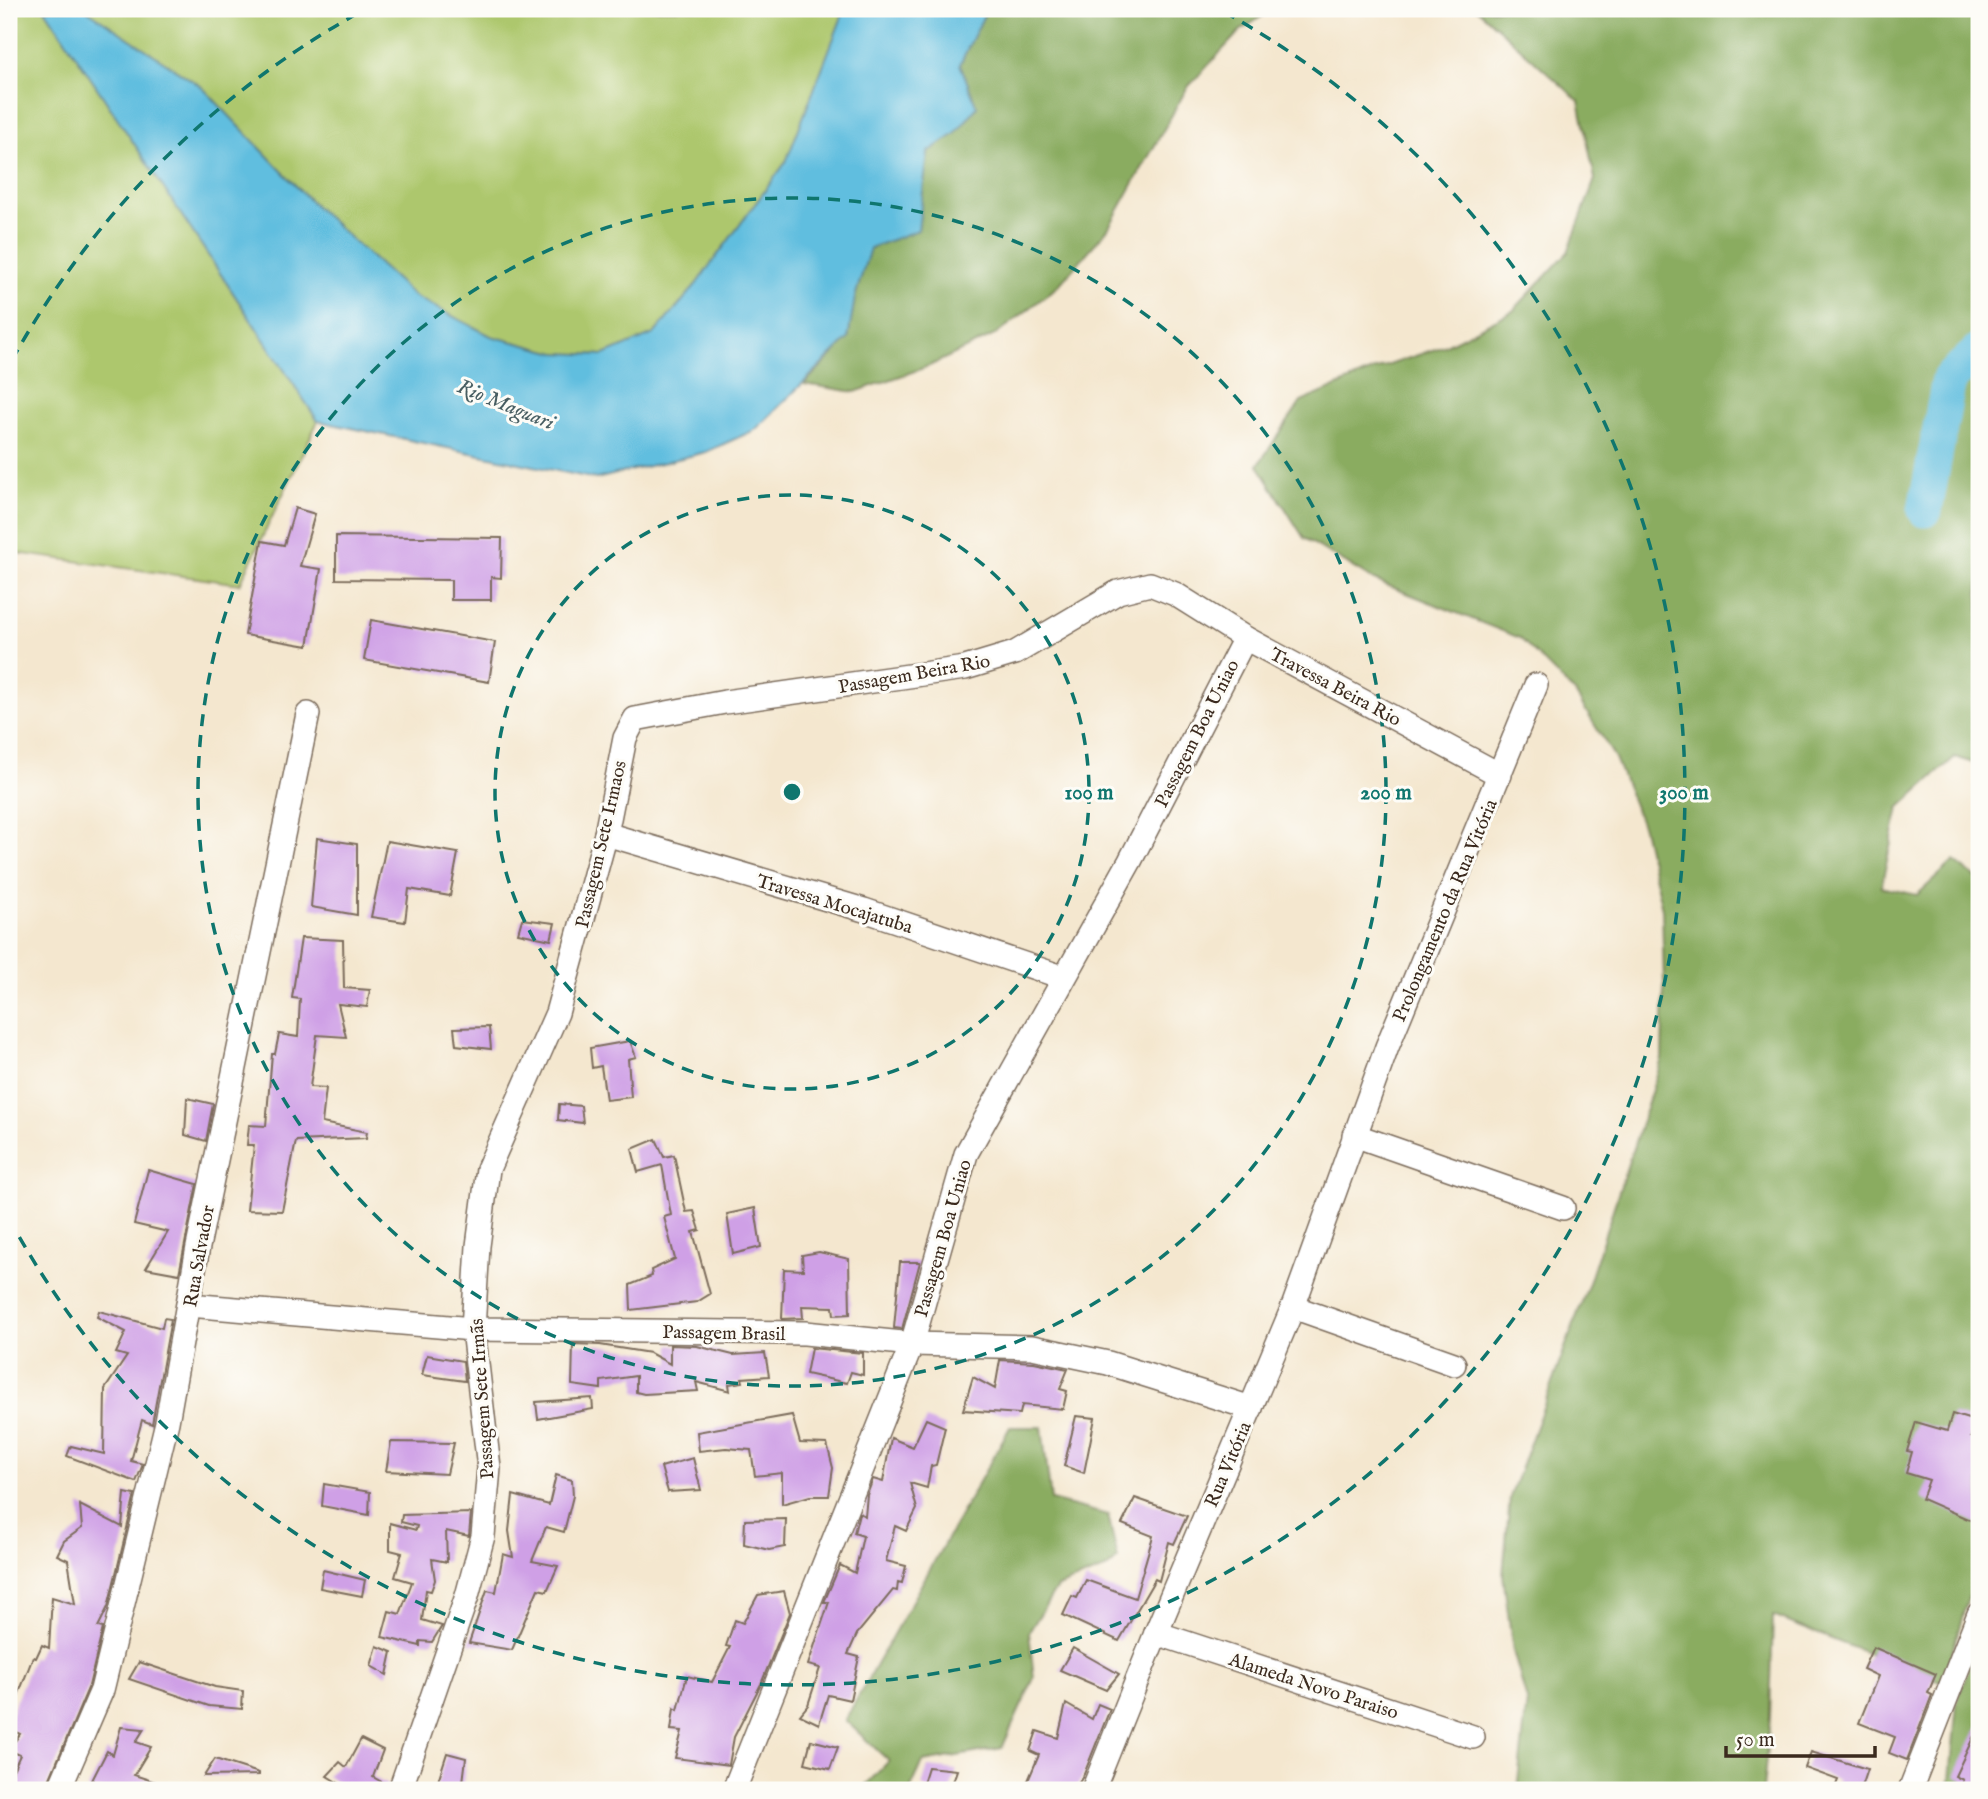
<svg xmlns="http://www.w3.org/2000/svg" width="1988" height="1799" font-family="'IM FELL English',serif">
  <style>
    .green { fill: #adc76d; stroke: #747846; stroke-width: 2 }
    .forest { fill: #8aac60; stroke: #626b3f; stroke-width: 2 }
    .water { fill: #61bedf; stroke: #4e747e; stroke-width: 2 }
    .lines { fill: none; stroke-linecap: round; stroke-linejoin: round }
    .river { stroke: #61bedf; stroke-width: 35 }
    .building { fill: #cfa0e6 }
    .minor-casing { stroke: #7c6c5c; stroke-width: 26 }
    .minor { stroke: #fff; stroke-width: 23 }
    .ring { fill: none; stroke: #0f766e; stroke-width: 3.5; stroke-dasharray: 12 9 }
    .labels { text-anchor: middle; stroke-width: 6; stroke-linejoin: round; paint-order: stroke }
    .street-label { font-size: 19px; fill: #3b2a1e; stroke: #fdfcf7 }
    .water-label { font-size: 21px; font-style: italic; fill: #485e62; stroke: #fdfcf7 }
    .centre { fill: #0f766e; stroke: #fdfcf7; stroke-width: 3.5 }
    .ring-label { font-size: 21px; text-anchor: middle; font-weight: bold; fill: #0f766e; stroke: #fdfcf7; stroke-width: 6; stroke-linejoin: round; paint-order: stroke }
  </style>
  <rect width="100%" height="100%" fill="#fdfcf7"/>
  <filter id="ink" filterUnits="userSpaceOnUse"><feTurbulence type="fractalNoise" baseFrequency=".0143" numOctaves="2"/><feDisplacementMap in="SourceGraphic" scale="14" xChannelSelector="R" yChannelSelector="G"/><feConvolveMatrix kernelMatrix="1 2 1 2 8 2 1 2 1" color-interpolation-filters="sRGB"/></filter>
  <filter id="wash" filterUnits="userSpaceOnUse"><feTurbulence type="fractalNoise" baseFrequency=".00686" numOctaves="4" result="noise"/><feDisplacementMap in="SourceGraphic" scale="28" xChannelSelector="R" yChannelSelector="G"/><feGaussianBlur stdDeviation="1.57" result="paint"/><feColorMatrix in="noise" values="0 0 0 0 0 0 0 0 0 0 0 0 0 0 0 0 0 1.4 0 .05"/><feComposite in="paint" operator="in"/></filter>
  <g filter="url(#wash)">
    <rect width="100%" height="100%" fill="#f4e7cf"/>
    <g class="green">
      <polygon points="9,9 45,9 318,421 240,584 9,552"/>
      <polygon points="85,9 845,9 786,162 692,290 654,334 604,355 556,353 491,336 415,297 316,207 202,87"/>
    </g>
    <g class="forest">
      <polygon points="987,9 1273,9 1240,31 1187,88 1108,229 1058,286 997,334 929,366 855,392 804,384 848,339 855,297 870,248 918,230 928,152 955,134 977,107 960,64"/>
      <polygon points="1477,9 1979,9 1979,765 1955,757 1899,808 1881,887 1917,895 1954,861 1979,880 1979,1560 1943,1683 1773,1616 1770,1717 1763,1790 1517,1790 1527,1701 1513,1651 1503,1575 1510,1497 1590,1280 1662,1059 1664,984 1662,909 1643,828 1615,758 1575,693 1520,638 1374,580 1304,538 1258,465 1301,402 1372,371 1444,346 1513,311 1568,252 1595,179 1579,101"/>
      <polygon points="1010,1427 1042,1427 1051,1500 1108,1515 1118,1559 1108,1568 1057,1587 1029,1632 1034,1678 1002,1748 923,1762 910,1790 861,1790 889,1761 845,1720"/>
      <polygon points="1979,1639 1979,1790 1949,1790 1957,1702"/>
    </g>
    <polygon class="water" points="45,9 85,9 202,87 316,207 415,297 491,336 556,353 604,355 654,334 692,290 786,162 845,9 987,9 960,64 977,107 955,134 928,152 918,230 870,248 855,297 848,339 755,430 706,452 596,479 318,421"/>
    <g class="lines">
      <polyline class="river" points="1925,510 1949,379 1979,351"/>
    </g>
    <g id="blocks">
      <g class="building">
        <polygon points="295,508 315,514 300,566 321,569 308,646 245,635 262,541 284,545"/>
        <polygon points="336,536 502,538 501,578 491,577 491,600 451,600 451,580 336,579"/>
        <polygon points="371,620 495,642 489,682 364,660"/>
        <polygon points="317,838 357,844 357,915 311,907"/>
        <polygon points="387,841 458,853 450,896 409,889 405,922 371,917"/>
        <polygon points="522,919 555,923 551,940 518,933"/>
        <polygon points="301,938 343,940 344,988 370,990 367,1007 338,1004 346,1037 317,1035 310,1087 326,1088 322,1123 367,1132 366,1138 296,1141 282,1211 247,1210 254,1145 247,1145 249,1125 266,1126 272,1054 275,1054 279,1034 298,1037 300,999 292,998"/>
        <polygon points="489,1027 491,1049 456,1045 454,1028"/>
        <polygon points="630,1041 636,1057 628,1059 631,1097 606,1100 601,1066 592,1068 590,1048"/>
        <polygon points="187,1098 213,1104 206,1141 185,1135"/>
        <polygon points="559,1104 581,1106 583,1123 558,1120"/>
        <polygon points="656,1139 664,1157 674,1155 686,1212 694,1211 700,1230 693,1232 710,1294 697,1302 631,1310 630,1285 652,1276 651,1270 675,1259 664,1217 671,1215 662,1165 638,1172 632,1149"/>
        <polygon points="148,1170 197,1184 179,1274 146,1268 168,1232 134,1224"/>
        <polygon points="755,1208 761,1247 733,1254 727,1214"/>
        <polygon points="819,1252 849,1259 850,1314 834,1315 833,1307 802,1306 803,1318 782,1319 784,1269 803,1270 802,1255"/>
        <polygon points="900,1262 920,1262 902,1329 894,1328"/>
        <polygon points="99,1311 162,1328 164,1318 171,1319 152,1424 142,1420 131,1461 143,1464 136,1482 67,1456 71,1446 104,1454 105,1389 127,1356 116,1353 126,1332 97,1317"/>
        <polygon points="573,1344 600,1345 650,1353 670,1364 670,1345 697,1346 733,1355 765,1353 769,1376 742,1378 743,1382 729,1384 730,1391 696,1382 698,1391 644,1394 636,1392 636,1376 601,1381 601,1389 572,1385"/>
        <polygon points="811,1348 863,1353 863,1375 851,1372 847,1383 806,1374"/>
        <polygon points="427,1355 463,1361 465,1381 422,1375"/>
        <polygon points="1000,1360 1034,1362 1068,1369 1060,1389 1067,1391 1063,1409 1022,1405 1020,1414 963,1410 973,1377 995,1389"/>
        <polygon points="592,1398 593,1409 538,1419 536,1402"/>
        <polygon points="1952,1414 1975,1421 1971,1437 1979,1439 1979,1524 1922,1499 1929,1480 1906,1473 1912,1452 1907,1451 1916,1422 1947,1431"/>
        <polygon points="792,1415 800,1443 827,1444 833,1468 829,1496 810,1496 782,1504 782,1473 755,1476 751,1450 726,1448 699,1451 697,1432"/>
        <polygon points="1076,1416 1095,1418 1084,1473 1064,1466"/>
        <polygon points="926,1419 945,1427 936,1465 931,1466 927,1488 910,1483 917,1509 906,1531 895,1526 886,1561 906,1566 902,1583 898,1582 897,1591 893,1590 857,1634 848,1654 859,1657 850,1700 828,1695 819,1724 800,1715 808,1705 820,1668 808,1665 829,1602 824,1602 840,1565 855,1573 863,1536 854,1533 859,1513 865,1516 867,1495 873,1479 883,1482 891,1438 913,1447"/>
        <polygon points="391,1442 454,1443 447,1474 386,1471"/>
        <polygon points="693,1458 701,1490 668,1492 661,1467"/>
        <polygon points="556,1475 572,1480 573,1496 564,1532 546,1527 532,1561 558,1566 547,1591 538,1589 512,1650 469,1643 487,1590 496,1592 503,1554 513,1557 509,1531 513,1495 549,1505"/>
        <polygon points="324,1484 370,1492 369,1515 322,1506"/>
        <polygon points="125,1493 135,1495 108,1607 98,1627 103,1628 89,1686 45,1790 9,1790 9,1779 20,1755 9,1750 20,1734 9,1729 9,1719 33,1657 36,1658 42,1645 49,1648 52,1597 75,1604 68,1560 57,1555 64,1541 82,1528 80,1505 122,1527"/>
        <polygon points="1135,1498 1187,1516 1174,1544 1169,1542 1159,1581 1155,1579 1119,1641 1063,1615 1072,1596 1077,1598 1086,1580 1135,1598 1153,1536 1122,1524"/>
        <polygon points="471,1513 469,1536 446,1531 447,1562 432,1559 435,1580 431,1591 426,1590 422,1620 442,1626 432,1642 420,1641 420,1646 382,1637 389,1611 400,1614 412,1582 395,1577 402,1553 390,1550 390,1523 416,1530 417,1526 401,1522 402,1515"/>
        <polygon points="786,1519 785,1547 769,1550 744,1544 745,1520"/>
        <polygon points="323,1570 365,1580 362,1596 320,1588"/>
        <polygon points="784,1591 790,1613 761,1684 734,1737 729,1765 675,1758 682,1731 671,1730 674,1708 678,1710 687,1676 712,1682 730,1647 726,1646 735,1620 743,1623 758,1595"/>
        <polygon points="377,1646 392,1652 387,1675 371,1666"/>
        <polygon points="1873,1647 1936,1674 1928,1693 1932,1695 1907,1760 1889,1753 1895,1737 1859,1723 1878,1676 1863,1669"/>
        <polygon points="1073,1648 1119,1674 1106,1690 1060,1670"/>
        <polygon points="139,1662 215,1687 243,1691 242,1709 209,1706 129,1679"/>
        <polygon points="1066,1704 1092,1719 1098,1704 1110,1709 1084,1774 1075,1790 1024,1790 1039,1755 1030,1751 1037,1731 1058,1738"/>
        <polygon points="1979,1725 1979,1790 1959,1790 1963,1780 1955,1776"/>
        <polygon points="121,1727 144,1729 136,1742 151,1747 134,1775 171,1787 170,1790 87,1790 107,1751 113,1755"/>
        <polygon points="361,1739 383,1750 373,1777 387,1785 386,1790 350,1790 327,1776 340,1762 346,1767"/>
        <polygon points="811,1740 838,1747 830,1769 805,1763"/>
        <polygon points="1811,1752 1867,1769 1860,1790 1834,1790 1838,1780 1805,1768"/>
        <polygon points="447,1753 466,1758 462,1790 435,1790"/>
        <polygon points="215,1759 259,1773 259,1775 204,1776"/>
        <polygon points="928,1767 957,1770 950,1790 930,1790 922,1786"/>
      </g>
    </g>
  </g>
  <g filter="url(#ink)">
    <use href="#blocks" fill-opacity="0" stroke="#7c6c5c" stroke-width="2"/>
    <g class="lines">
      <defs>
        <g id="minor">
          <polyline points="606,834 864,910 1062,977"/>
          <polyline points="1354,1135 1563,1208"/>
          <polyline points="189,1305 473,1329 805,1333 912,1344 1032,1347 1108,1363 1251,1408"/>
          <polyline points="1293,1307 1454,1364"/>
          <polyline points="1156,1633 1473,1737"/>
          <polyline points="59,1790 102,1690 167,1422 198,1247 308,714"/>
          <polyline points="400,1790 467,1596 483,1536 489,1468 473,1329 478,1246 488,1169 557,1013 606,834 625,738 635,719 725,702 965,668 1015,653 1118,592 1150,584 1175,594 1245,638 1500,775"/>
          <polyline points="734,1790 912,1344 966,1154 1130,861 1245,638"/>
          <polyline points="1093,1790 1156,1633 1293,1307 1387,1047 1536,685"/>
          <polyline points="1910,1790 1979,1614"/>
        </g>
      </defs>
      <use href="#minor" class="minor-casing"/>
      <use href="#minor" class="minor"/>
    </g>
  </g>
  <g class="ring">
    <circle cx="792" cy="792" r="297"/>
    <circle cx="792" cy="792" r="594"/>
    <path d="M12 360A892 892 0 0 1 360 12M1224 12A892 892 0 1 1 12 1224"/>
  </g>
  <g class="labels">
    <g class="street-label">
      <text transform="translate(914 673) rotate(-10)" y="7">Passagem Beira Rio</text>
      <text transform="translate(1336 686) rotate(28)" y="7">Travessa Beira Rio</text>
      <text transform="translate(1196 733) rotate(-63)" y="7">Passagem Boa Uniao</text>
      <text transform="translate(600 844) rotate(-77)" y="7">Passagem Sete Irmaos</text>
      <text transform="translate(835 903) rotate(17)" y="7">Travessa Mocajatuba</text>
      <text transform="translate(1444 910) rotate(-67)" y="7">Prolongamento da Rua Vitória</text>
      <text transform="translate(942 1238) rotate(-74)" y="7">Passagem Boa Uniao</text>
      <text transform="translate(198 1256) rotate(-80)" y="7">Rua Salvador</text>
      <text transform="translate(724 1332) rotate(1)" y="7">Passagem Brasil</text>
      <text transform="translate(481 1399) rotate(-94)" y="7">Passagem Sete Irmãs</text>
      <text transform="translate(1227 1464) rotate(-67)" y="7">Rua Vitória</text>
      <text transform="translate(1314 1685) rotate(18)" y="7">Alameda Novo Paraiso</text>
    </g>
    <g class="water-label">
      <text transform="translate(506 404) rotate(22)" y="7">Rio Maguari</text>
    </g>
  </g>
  <circle cx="792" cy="792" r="10" class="centre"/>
  <g class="ring-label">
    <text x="1089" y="799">100 m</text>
    <text x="1386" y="799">200 m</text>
    <text x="1684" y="799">300 m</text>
  </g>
  <rect width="1988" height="1799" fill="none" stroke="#fdfcf7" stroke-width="35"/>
  <path d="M1726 1746v10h149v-10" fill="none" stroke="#3b2a1e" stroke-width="3.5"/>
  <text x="1736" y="1746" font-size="21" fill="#3b2a1e" stroke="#fdfcf7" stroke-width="5" paint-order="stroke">50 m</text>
</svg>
